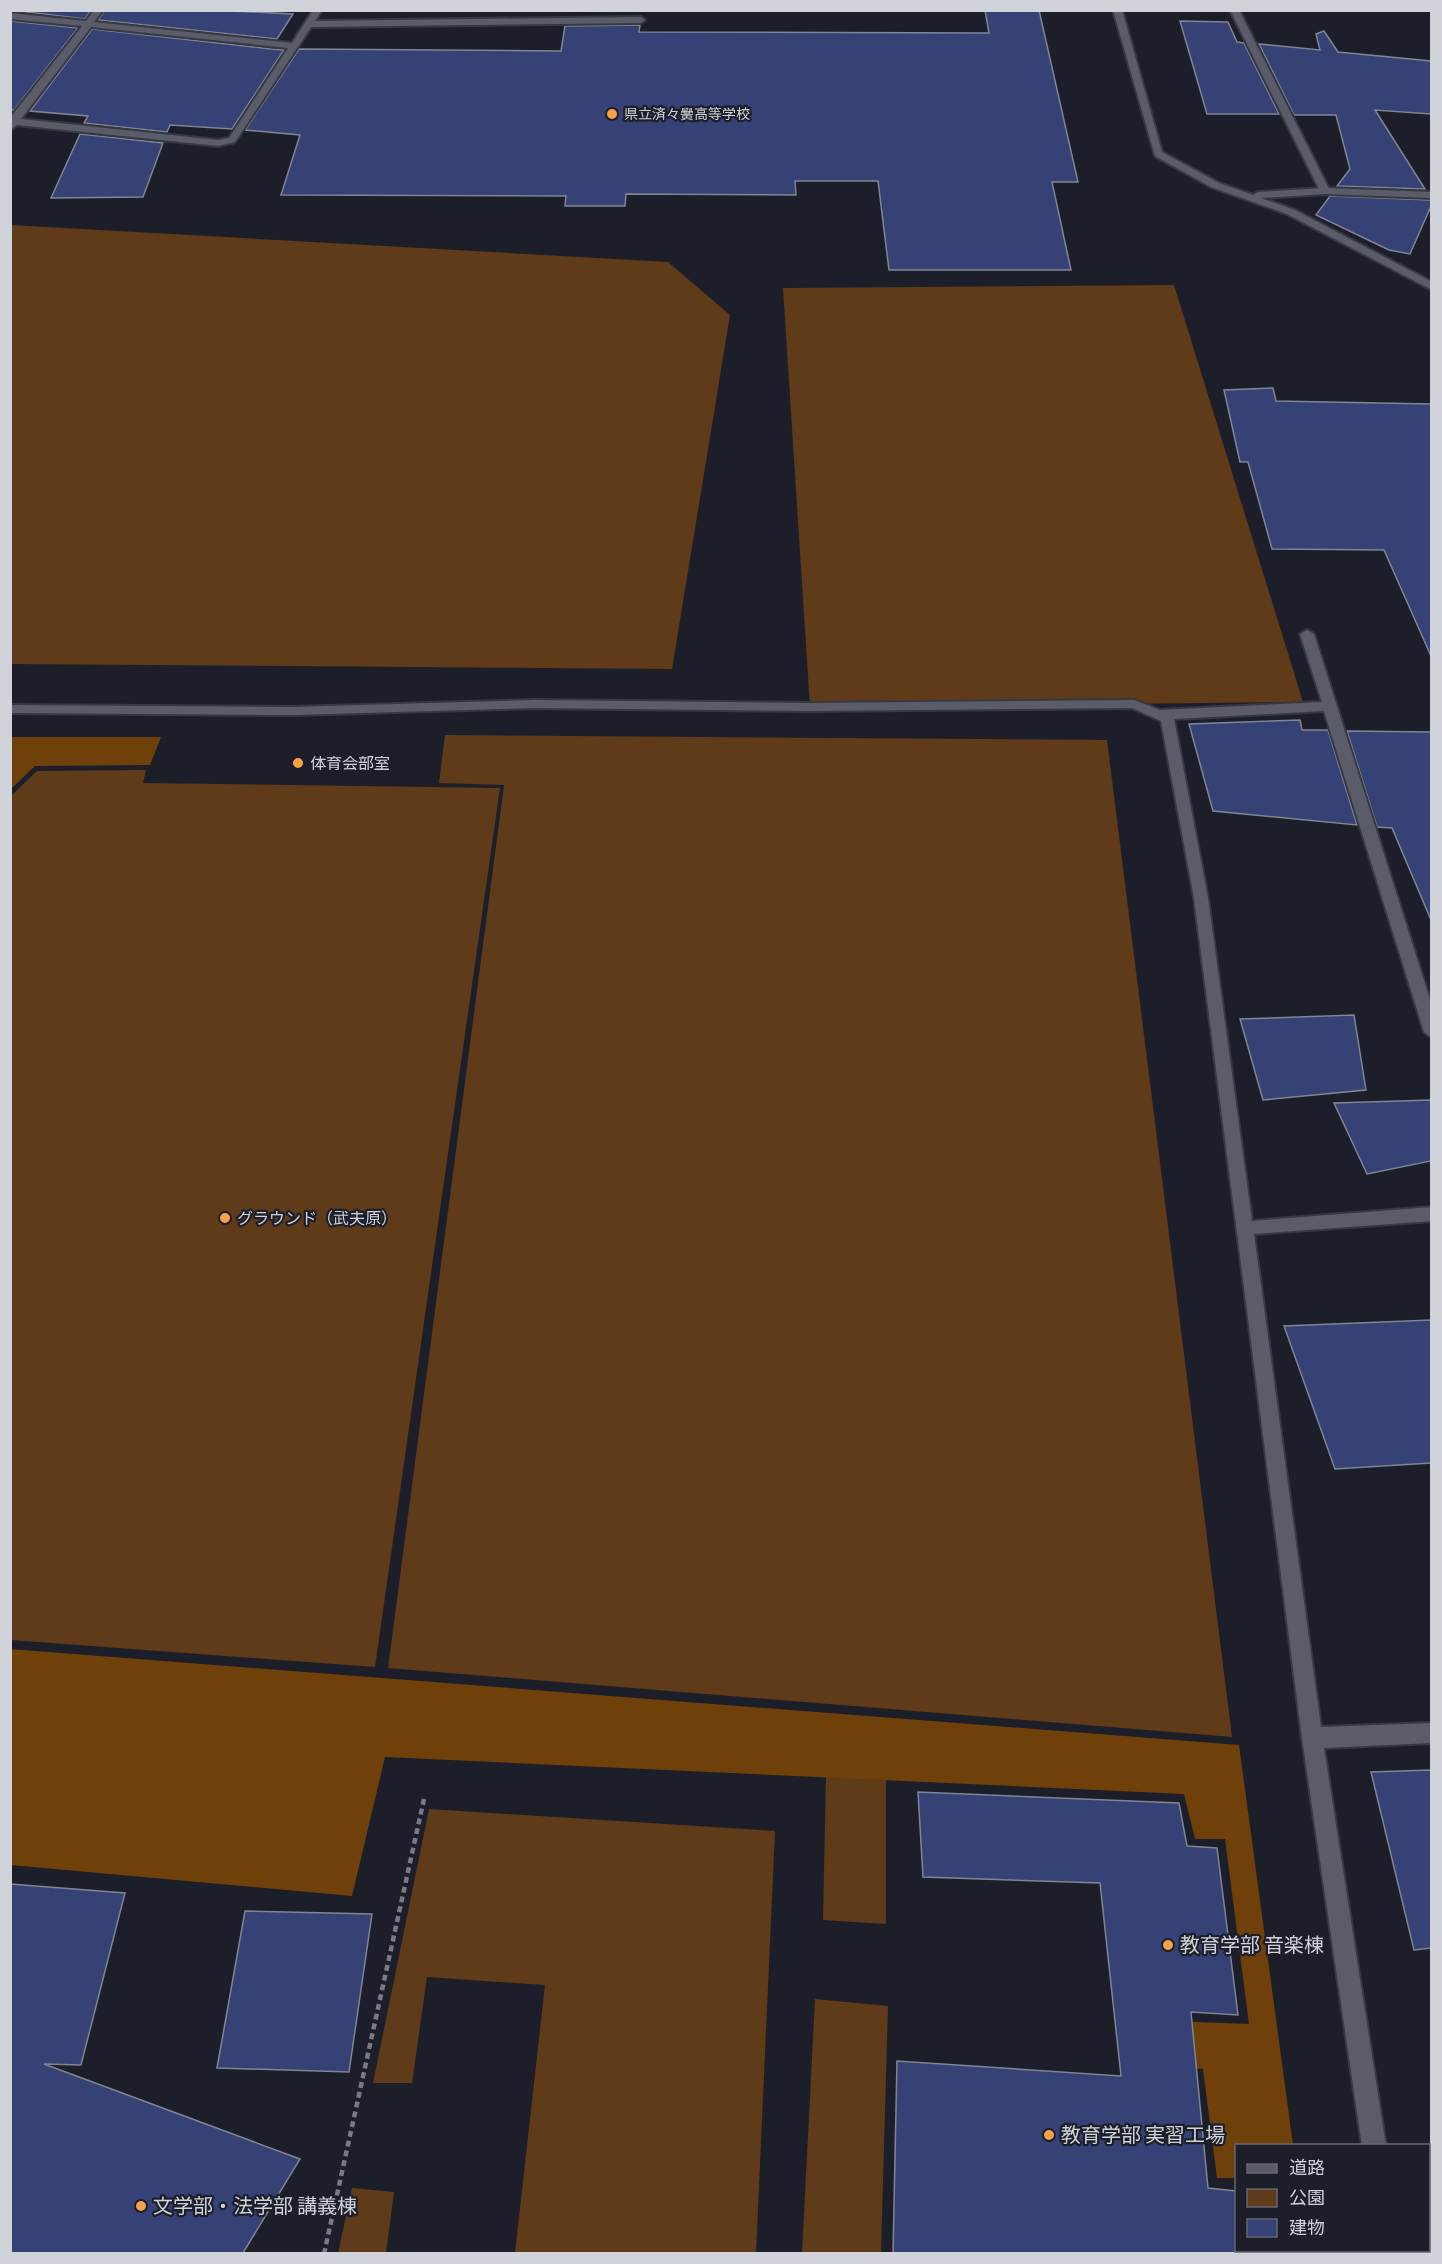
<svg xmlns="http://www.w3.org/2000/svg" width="1442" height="2264" font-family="Literata,'Noto Sans JP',serif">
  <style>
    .green { fill: #5f3b19 }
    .forest { fill: #70400b }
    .building { fill: #364176; stroke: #818592; stroke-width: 1.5 }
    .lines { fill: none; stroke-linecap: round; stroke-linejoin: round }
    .service-casing { stroke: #373942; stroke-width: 4 }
    .minor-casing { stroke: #373942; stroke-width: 4 }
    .path { stroke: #797b84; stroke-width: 4.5; stroke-dasharray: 6 4; stroke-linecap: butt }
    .service { fill: #5a5d69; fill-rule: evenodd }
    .minor { fill: #5a5d69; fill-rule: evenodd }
    .poi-dot { fill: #f8a14a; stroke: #1c1f29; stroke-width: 2 }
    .labels { text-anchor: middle; stroke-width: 4.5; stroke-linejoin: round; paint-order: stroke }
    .far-poi-label { font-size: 14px; fill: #d1d3da; stroke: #1c1f29; text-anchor: start }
    .poi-label { font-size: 16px; fill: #d1d3da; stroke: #1c1f29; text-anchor: start }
    .near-poi-label { font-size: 20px; fill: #d1d3da; stroke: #1c1f29; text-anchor: start }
  </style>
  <rect width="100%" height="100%" fill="#1c1f29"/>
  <g class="green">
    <polygon points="10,225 668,262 730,315 672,669 11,664"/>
    <polygon points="1174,285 1303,702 810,707 783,288"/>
    <polygon points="445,735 1107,740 1232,1737 388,1668 504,785 439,783"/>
    <polygon points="146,770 143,783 500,788 375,1667 11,1640 11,796 37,771"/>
    <polygon points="826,1776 886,1780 886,1924 823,1920"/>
    <polygon points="429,1809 775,1831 756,2253 515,2253 545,1985 427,1977 412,2083 373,2083"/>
    <polygon points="815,1999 888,2006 881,2253 802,2253"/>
    <polygon points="352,2188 394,2192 386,2253 338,2253"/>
  </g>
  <g class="forest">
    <polygon points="11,737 161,737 150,765 35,766 11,789"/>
    <polygon points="10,1649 1239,1745 1293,2145 1236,2146 1236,2178 1217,2178 1203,2069 1122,2062 1115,2019 1249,2024 1225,1839 1195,1839 1184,1794 385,1757 352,1896 11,1865"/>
  </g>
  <g class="building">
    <polygon points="10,10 91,10 85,19"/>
    <polygon points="105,10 210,10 293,14 277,39 98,20"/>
    <polygon points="985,10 1039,10 1078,182 1052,182 1071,270 889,270 878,181 795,181 796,195 626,194 625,206 565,206 566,196 281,195 300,135 245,130 299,49 561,51 565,26 640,25 639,32 989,33"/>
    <polygon points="10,21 78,28 14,110 10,110"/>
    <polygon points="1180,21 1228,22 1237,42 1244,43 1279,114 1207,114"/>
    <polygon points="92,29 271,49 284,50 232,129 170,125 167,132 84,123 88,116 30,111"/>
    <polygon points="1324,31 1338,52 1431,61 1431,114 1375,110 1425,189 1337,186 1350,169 1336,115 1294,115 1259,44 1320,50 1316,34"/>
    <polygon points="80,134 163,143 143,197 51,198"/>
    <polygon points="1330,196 1431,200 1431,206 1410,254 1389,250 1316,215"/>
    <polygon points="1273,388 1276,401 1431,404 1431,656 1384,550 1272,549 1248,462 1240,462 1224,390"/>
    <polygon points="1300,720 1302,730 1328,730 1357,825 1213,811 1189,724"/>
    <polygon points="1347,731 1431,732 1431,920 1392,828 1377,827"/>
    <polygon points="1354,1015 1366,1090 1263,1100 1240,1019"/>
    <polygon points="1431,1100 1431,1161 1367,1174 1334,1103"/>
    <polygon points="1431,1320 1431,1463 1335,1469 1284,1326"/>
    <polygon points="1431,1770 1431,1948 1414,1950 1371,1772"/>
    <polygon points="918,1792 1179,1803 1187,1846 1217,1848 1238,2015 1191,2012 1208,2188 1236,2191 1236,2253 893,2253 897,2061 1121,2076 1100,1883 923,1877"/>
    <polygon points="10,1884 125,1893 81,2065 44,2064 300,2159 243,2253 10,2253"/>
    <polygon points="245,1911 372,1914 349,2072 217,2068"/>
  </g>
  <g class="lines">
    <defs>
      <polygon id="service" points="1230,10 1239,10 1330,191 1329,193 1320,191"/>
      <g id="minor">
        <path d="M94,10h9l-9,12 198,21 21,-33h9l-7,11 326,-4 4,3 -4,3 -330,4 -76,115 -17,4 -201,-21 -7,5v-12l72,-92 -72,-7v-6l76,8zM91,27l197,21 -59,90 -11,2 -197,-21z"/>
        <polygon points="1113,10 1122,10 1162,152 1219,183 1253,195 1258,192 1325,188 1432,192 1432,198 1325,194 1261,198 1295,210 1432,282 1432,290 1287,214 1211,187 1155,156"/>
        <polygon points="1307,630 1314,634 1432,1006 1432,1038 1424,1032 1324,711 1174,719 1208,898 1252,1221 1432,1207 1432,1221 1254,1234 1321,1727 1432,1723 1432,1743 1324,1748 1386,2146 1362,2146 1302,1738 1194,898 1161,721 1132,708 810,711 535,708 292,715 10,713 10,705 292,707 535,700 810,703 1134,700 1160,710 1322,702 1300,634"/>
        <polygon points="1378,2250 1402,2250 1403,2254 1379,2254"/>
      </g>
    </defs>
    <use href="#service" class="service-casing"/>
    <use href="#minor" class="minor-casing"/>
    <polyline class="path" points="324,2254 424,1799"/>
    <use href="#service" class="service"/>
    <use href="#minor" class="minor"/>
  </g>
  <g class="poi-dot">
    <circle cx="612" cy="114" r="6"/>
    <circle cx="298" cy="763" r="6"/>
    <circle cx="225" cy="1218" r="6"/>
    <circle cx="1168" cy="1945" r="6"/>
    <circle cx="1049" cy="2135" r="6"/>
    <circle cx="141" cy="2206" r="6"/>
  </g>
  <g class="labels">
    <g class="far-poi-label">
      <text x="624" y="119">県立済々黌高等学校</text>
    </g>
    <g class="poi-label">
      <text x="310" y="769">体育会部室</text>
      <text x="237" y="1224">グラウンド（武夫原）</text>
    </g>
    <g class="near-poi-label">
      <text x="1180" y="1952">教育学部 音楽棟</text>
      <text x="1061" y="2142">教育学部 実習工場</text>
      <text x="153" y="2213">文学部・法学部 講義棟</text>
    </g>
  </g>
  <rect width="1442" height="2264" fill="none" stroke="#d1d3da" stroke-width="24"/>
  <rect x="1235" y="2144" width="195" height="108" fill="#1c1f29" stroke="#646770" stroke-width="1.5"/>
  <rect x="1247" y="2164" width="30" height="9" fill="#5a5d69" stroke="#646770" stroke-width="1.5"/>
  <text x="1289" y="2174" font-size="18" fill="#d1d3da">道路</text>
  <rect x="1247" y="2189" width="30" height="18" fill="#5f3b19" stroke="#646770" stroke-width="1.5"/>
  <text x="1289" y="2204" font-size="18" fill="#d1d3da">公園</text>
  <rect x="1247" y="2219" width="30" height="18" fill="#364176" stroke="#646770" stroke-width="1.5"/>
  <text x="1289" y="2234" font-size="18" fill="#d1d3da">建物</text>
</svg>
